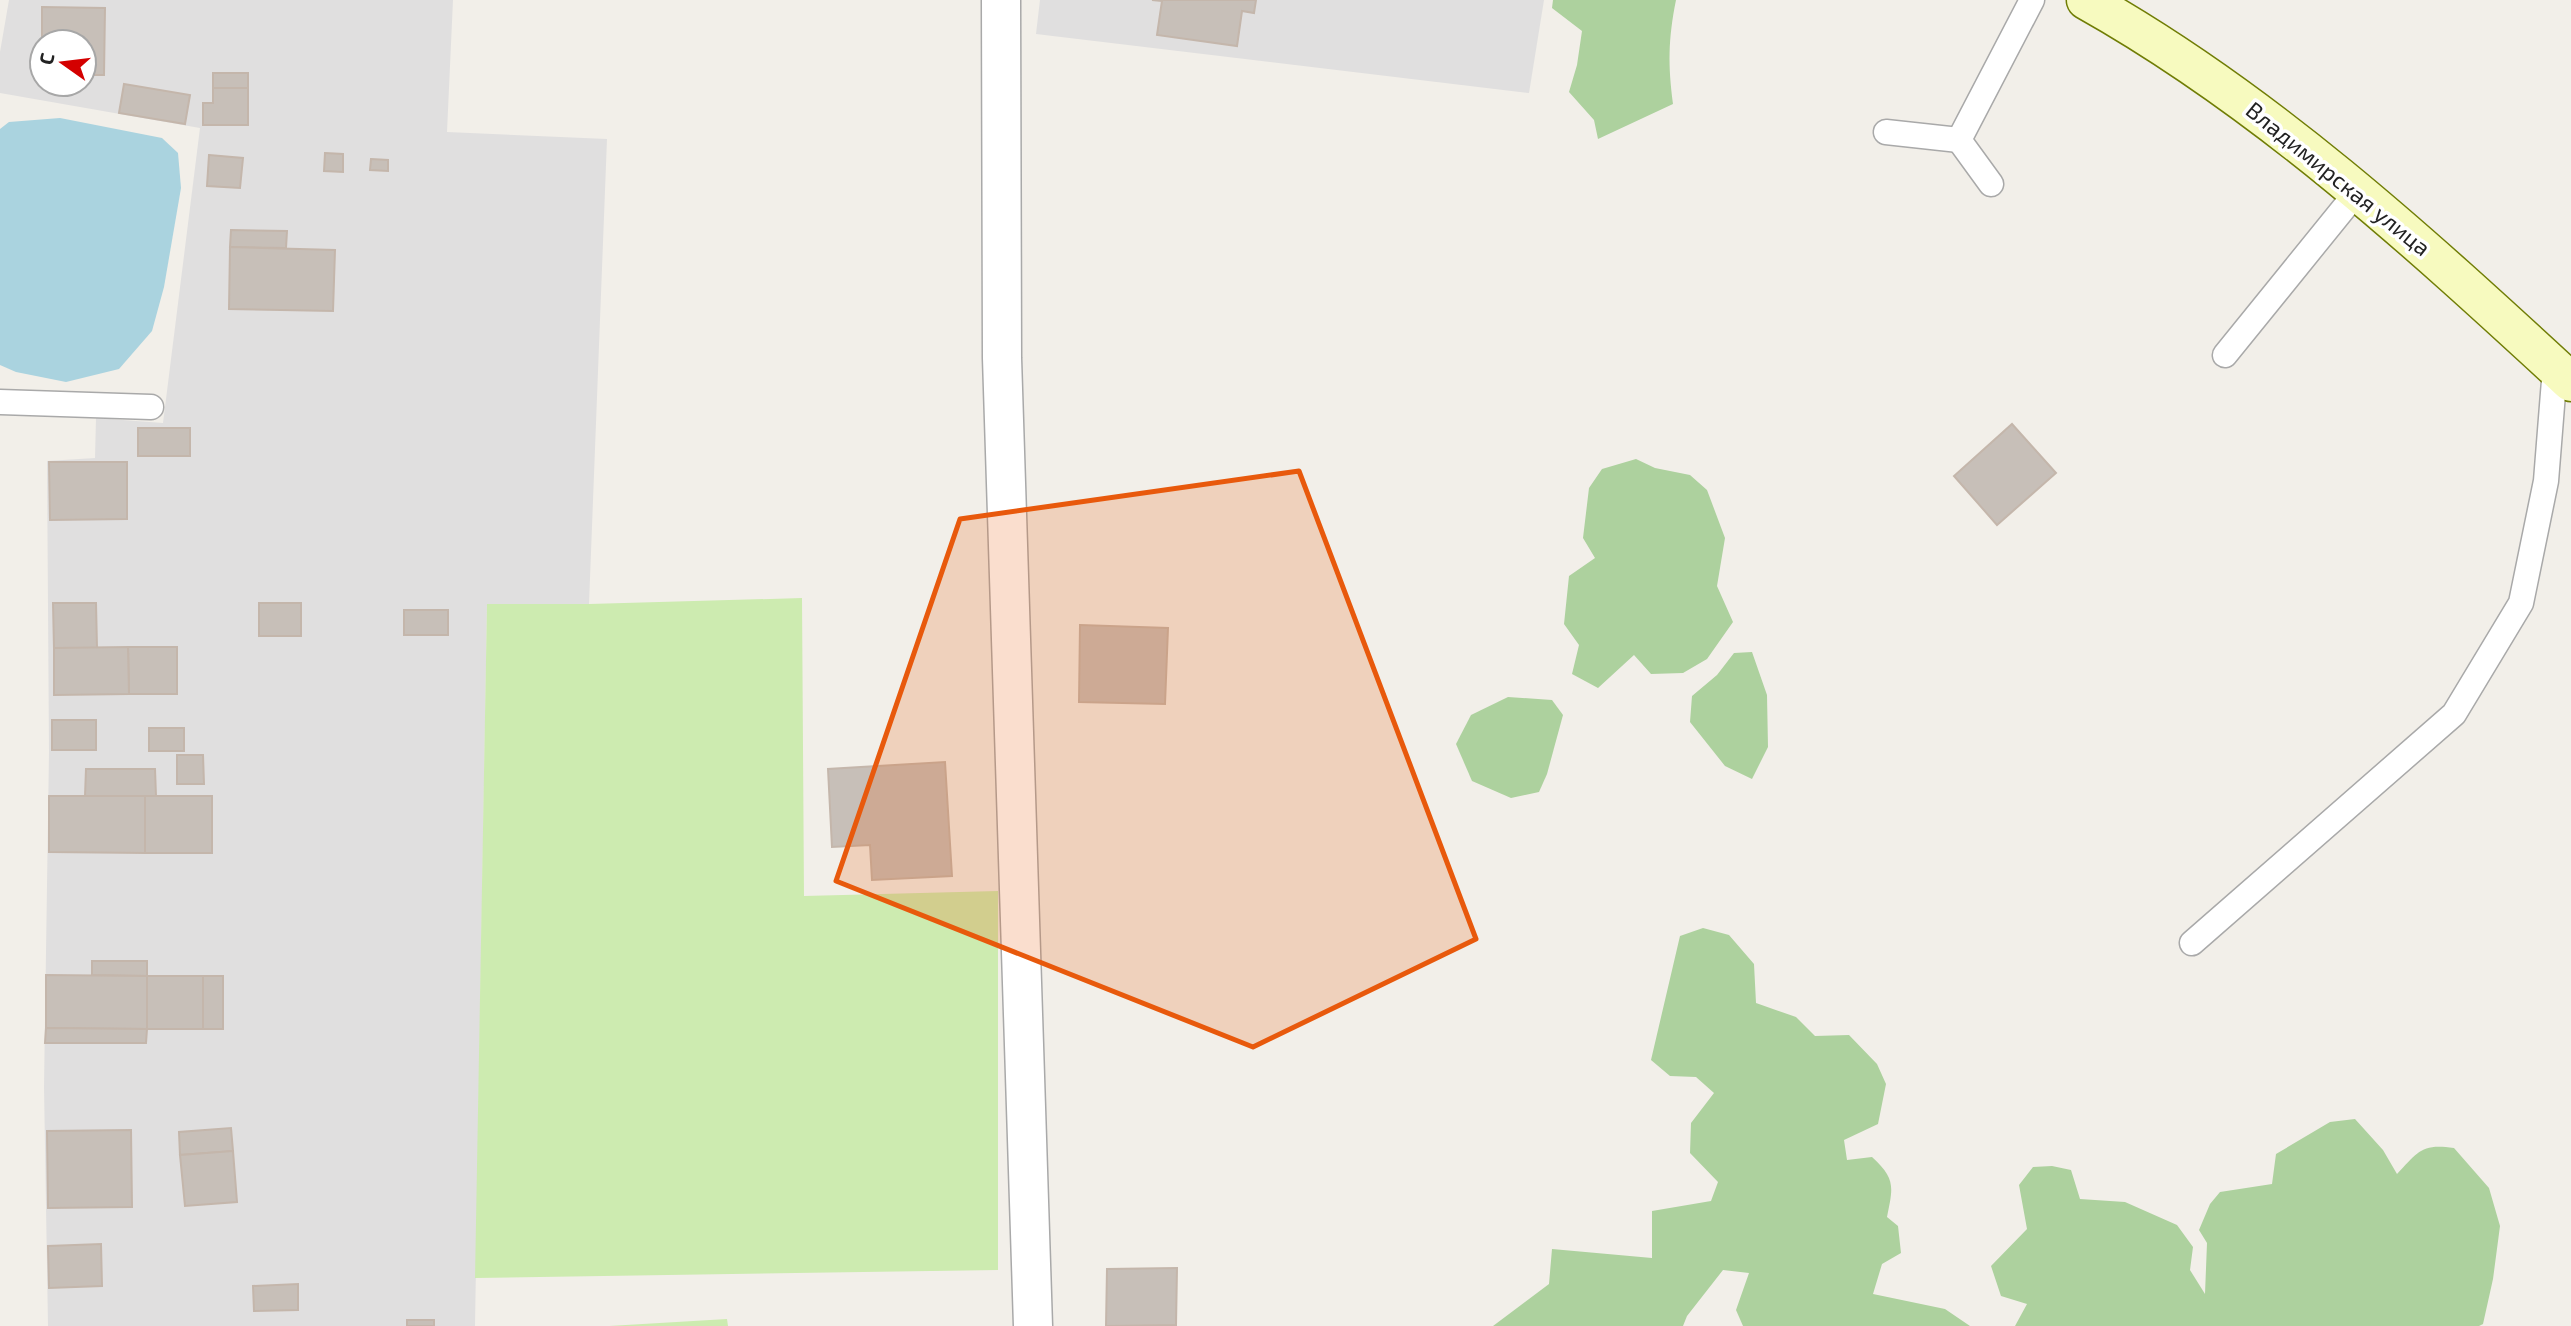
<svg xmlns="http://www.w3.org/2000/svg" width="2571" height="1326" font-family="'Exo 2',sans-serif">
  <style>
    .residential { fill: #e0dfdf; fill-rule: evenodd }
    .grass { fill: #cdebb0 }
    .forest { fill: #add19e }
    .water { fill: #aad3df }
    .building { fill: #c7bfb8; stroke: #c4b6ab; stroke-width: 2 }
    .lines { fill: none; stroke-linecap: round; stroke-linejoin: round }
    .lane-casing { stroke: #a9a9a9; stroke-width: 27 }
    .street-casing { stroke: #a9a9a9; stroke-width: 41 }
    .secondary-casing { stroke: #707d05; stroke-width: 41 }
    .lane { stroke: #fff; stroke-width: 24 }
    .street { stroke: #fff; stroke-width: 38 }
    .secondary { stroke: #f7fabf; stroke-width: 38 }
    .marked { fill: #e8590c; fill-opacity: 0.2; stroke: #e8590c; stroke-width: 5; stroke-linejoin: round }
    .labels { text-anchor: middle; stroke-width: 7; stroke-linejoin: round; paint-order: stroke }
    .street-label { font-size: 23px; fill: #222; stroke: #fff }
  </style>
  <rect width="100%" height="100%" fill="#f2efe9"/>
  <g class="residential">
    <path d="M9,0h444l-6,132 160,7 -18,465h-102l-12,722h-427l-4,-239 5,-335 -2,-291 48,-3 1,-40 67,5 37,-295 -200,-35v-41zM42,42h42v42h-42z"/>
    <polygon points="1040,0 1544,0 1529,93 1036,34"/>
  </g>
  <g class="grass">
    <polygon points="802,598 804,896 998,891 998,1270 475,1278 487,604 589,604"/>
    <polygon points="727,1319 728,1326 609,1326"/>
  </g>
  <g class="forest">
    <path d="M1553,0h123c-8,40 -8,65 -3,104l-75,35 -4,-19 -25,-28 8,-27 5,-34 -30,-23z"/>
    <polygon points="1636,459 1655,468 1690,475 1707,490 1725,538 1717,586 1733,622 1707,659 1683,673 1651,674 1634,655 1598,688 1572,674 1579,645 1564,624 1569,576 1595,558 1583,538 1589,488 1602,469"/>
    <polygon points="1752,652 1767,695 1768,747 1752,779 1725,766 1690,722 1692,696 1717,675 1734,653"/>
    <polygon points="1508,697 1552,700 1563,715 1547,774 1539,792 1511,798 1472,781 1456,744 1471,715"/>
    <path d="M1703,928l26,7 25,29 2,39 40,14 19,19 34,-1 28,29 9,20 -8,40 -34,16 3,20 25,-3c24,22 21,30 15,60l11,9 3,27 -19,11 -9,30 72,15 25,17h-227l-7,-16 13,-37 -26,-3 -36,46 -4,10h-190l56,-42 3,-35 100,9v-47l59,-10 7,-19 -28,-29 1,-30 23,-30 -18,-16 -26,-1 -19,-16 29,-124z"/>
    <path d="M2355,1119l28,31 14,24c21,-22 24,-31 57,-26l35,40 11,38 -7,53 -10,45 -4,2h-464l12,-22 -26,-8 -10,-30 36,-37 -8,-44 14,-18 19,-1 19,4 9,29 45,3 52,23 16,22 -3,23 15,24 2,-51 -8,-13 11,-26 10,-12 52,-8 4,-30 54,-32z"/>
  </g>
  <polygon class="water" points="60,118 162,138 178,153 181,188 164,287 152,331 119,369 66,382 16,372 0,365 0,129 9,122"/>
  <g class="building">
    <polygon points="1152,0 1256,0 1254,13 1242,11 1237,46 1157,35 1162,1"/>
    <polygon points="42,7 105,8 104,75 84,75 84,42 42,42"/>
    <rect x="213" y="73" width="35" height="15"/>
    <polygon points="124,84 190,95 185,124 119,113"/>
    <polygon points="213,88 248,88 248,125 203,125 203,103 213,103"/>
    <polygon points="325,153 343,154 343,172 324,171"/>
    <polygon points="209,155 243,158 240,188 207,186"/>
    <polygon points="371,159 388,160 388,171 370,170"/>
    <polygon points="231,230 287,231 286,248 230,247"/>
    <polygon points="230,247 335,250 333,311 229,309"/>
    <polygon points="2012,424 2056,473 1997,525 1954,476"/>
    <rect x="138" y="428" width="52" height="28"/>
    <polygon points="49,462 127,462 127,519 50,520"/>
    <polygon points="53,603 96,603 97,648 54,648"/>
    <rect x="259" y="603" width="42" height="33"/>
    <rect x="404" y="610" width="44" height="25"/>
    <polygon points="1080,625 1168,628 1165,704 1079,702"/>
    <polygon points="128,647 177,647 177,694 129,694"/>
    <polygon points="128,647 129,694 54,695 54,648"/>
    <rect x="52" y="720" width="44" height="30"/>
    <rect x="149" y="728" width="35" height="23"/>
    <polygon points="177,755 203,755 204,784 177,784"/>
    <polygon points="945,762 952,876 872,880 870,845 832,847 828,769"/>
    <polygon points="86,769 155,769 156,796 85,796"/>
    <polygon points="49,796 145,796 145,853 49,852"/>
    <rect x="145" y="796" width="67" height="57"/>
    <polygon points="92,961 147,961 147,976 92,975"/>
    <polygon points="46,975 147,976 147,1029 46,1028"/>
    <rect x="147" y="976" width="56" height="53"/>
    <rect x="203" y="976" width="20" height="53"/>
    <polygon points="46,1028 147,1029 146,1043 45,1043"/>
    <polygon points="231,1128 233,1151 180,1155 179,1132"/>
    <polygon points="131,1130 132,1207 48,1208 47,1131"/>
    <polygon points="233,1151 237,1202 185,1206 180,1155"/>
    <polygon points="101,1244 102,1286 49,1288 48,1246"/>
    <polygon points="1177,1268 1176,1325 1106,1326 1107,1269"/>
    <polygon points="298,1284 298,1310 254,1311 253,1286"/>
    <rect x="407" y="1320" width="27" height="6"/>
  </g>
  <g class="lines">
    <defs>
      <g id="lane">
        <polyline points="1886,132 1959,140"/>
        <polyline points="1991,184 1959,140 2032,0"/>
        <polyline points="2225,355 2357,192"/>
        <polyline points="0,402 151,407"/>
        <polyline points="2192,943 2454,714 2521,603 2546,481 2555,368"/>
      </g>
      <polyline id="street" points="1001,0 1002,358 1033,1326"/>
      <path id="secondary" d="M2086,0c180,101 334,243 485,382"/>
    </defs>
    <use href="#lane" class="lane-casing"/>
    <use href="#street" class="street-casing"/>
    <use href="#secondary" class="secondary-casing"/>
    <use href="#lane" class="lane"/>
    <use href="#street" class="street"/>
    <use href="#secondary" class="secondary"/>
  </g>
  <path class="marked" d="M1299,471l177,468 -223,108 -417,-166 124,-362z"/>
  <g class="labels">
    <g class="street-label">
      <text transform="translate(2338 179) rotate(39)" y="8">Владимирская улица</text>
    </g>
  </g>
  <g transform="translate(63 63) rotate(284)"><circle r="33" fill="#ffffff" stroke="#a7a7a7" stroke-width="2"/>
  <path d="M0-5L12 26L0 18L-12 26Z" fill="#d40000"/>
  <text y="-10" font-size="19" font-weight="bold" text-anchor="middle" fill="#222222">С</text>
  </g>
</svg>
